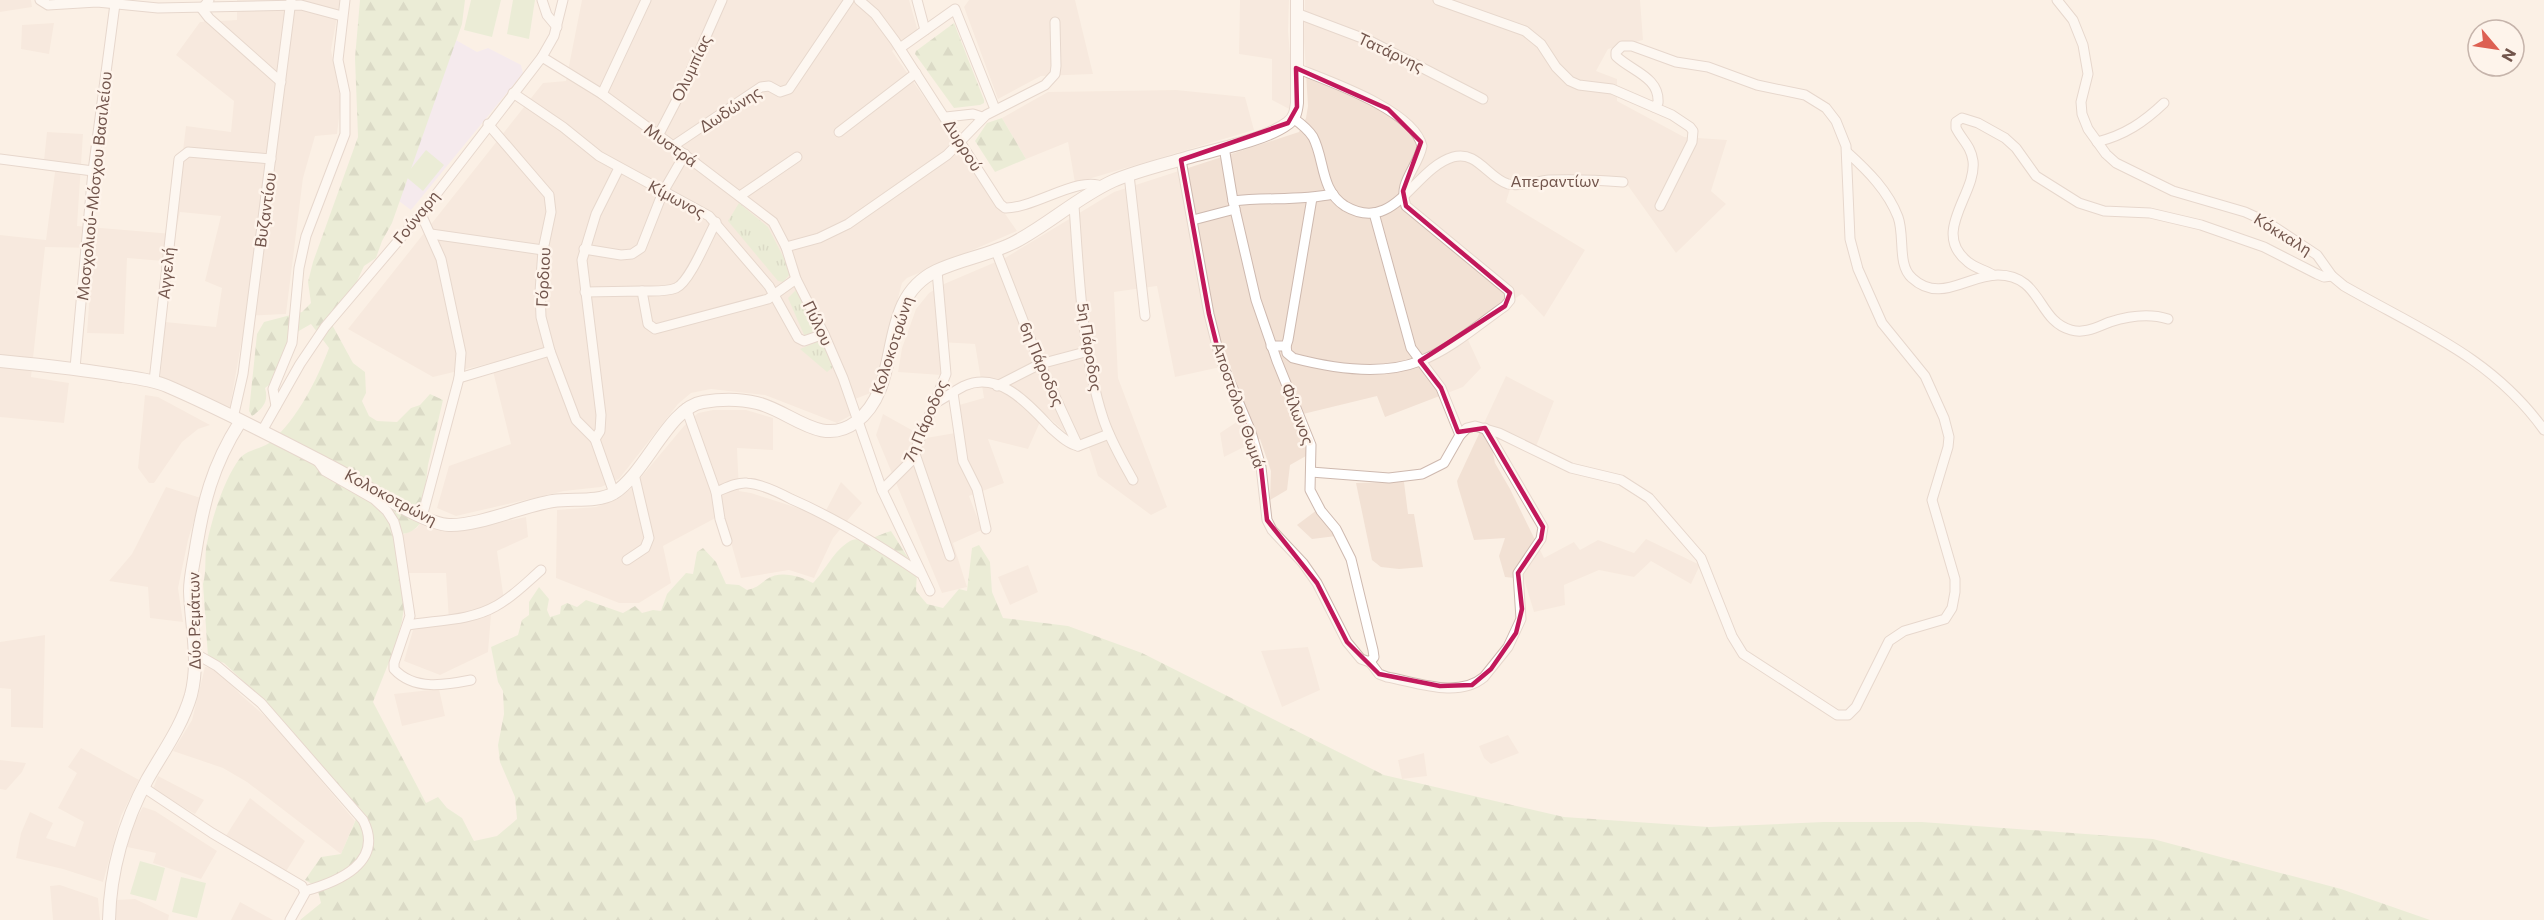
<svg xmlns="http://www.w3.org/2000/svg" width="2544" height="920" font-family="Commissioner,sans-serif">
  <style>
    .residential { fill: #f2e1d4 }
    .education { fill: #ede2f7 }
    .grass { fill: url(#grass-tufts) }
    .forest { fill: url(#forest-firs) }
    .pitch { fill: #d7e7c4 }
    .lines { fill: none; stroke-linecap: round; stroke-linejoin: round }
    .minor-casing { stroke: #ceb9af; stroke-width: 11 }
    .tertiary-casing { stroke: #ceb9af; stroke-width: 14 }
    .minor { stroke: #fff; stroke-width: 9 }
    .tertiary { stroke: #fff; stroke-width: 12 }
    .marked { fill: none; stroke: #c2185b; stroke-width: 4.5; stroke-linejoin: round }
    .labels { text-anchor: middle; stroke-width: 5; stroke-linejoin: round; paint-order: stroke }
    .street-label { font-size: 16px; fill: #72554c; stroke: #fef4eb }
  </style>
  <defs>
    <pattern id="grass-tufts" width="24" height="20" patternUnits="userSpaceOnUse" patternTransform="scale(1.5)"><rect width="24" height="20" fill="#d7e7c4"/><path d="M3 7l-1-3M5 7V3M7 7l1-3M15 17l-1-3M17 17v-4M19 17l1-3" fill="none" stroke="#b3bea1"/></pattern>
    <pattern id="forest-firs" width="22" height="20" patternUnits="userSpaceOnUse" patternTransform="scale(1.5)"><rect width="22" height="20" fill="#d7e7c4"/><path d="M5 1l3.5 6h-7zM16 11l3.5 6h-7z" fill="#b3bea1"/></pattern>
  </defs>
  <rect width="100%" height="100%" fill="#fbf0e5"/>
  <g class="residential">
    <polygon points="0,0 31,0 32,7 0,12"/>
    <polygon points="237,0 340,0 331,50 341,102 337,134 315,136 303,178 286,314 246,316 230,407 160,379 165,322 216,327 222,288 205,281 221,216 180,212 175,236 166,236 163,261 127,258 124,334 87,333 93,248 45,247 31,377 69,383 64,423 0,417 0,235 46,240 55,172 43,170 47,132 83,134 77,226 173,234 186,126 231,132 234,101 176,55 200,22 237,20"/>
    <polygon points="582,0 909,0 918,31 892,51 1017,231 907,278 902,283 873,392 850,401 855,413 837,423 765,395 711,389 691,393 678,404 619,479 601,487 564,491 456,516 437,508 449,466 511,444 491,363 433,377 348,329 543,83 566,81"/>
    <polygon points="969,0 1075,0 1093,74 1041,76 998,99 964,7"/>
    <polygon points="1240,0 1289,0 1288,31 1294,102 1293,111 1272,100 1272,59 1239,54"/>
    <polygon points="1305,0 1640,0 1643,40 1608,49 1596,71 1617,79 1617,101 1684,137 1727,140 1711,191 1726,204 1676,253 1624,180 1573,179 1510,189 1506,202 1585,250 1544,317 1522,294 1464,331 1481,368 1463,387 1385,417 1377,396 1303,414 1313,452 1290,465 1287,490 1270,500 1271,471 1260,439 1224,457 1220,433 1247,415 1230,365 1175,377 1157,286 1114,292 1118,378 1167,507 1151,515 1098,476 1087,441 1075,441 1044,413 1028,449 988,439 1004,483 969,496 982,530 953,543 967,587 942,593 876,435 883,414 926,438 961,432 959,405 984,398 975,344 939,342 941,375 898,372 902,348 916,309 929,293 944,284 1005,258 1114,192 1299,132 1306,118 1308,106 1304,39"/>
    <polygon points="54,23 49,54 21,49 22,25"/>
    <polygon points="1176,90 1245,97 1254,130 1075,183 1068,142 1026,159 1002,118 1048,92"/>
    <polygon points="1506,376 1554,401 1535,449 1505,434 1492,448 1495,463 1510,489 1544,558 1574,542 1580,550 1598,540 1634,553 1646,539 1700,565 1691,584 1651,561 1634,577 1599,570 1564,585 1565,605 1534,612 1524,579 1505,577 1499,556 1505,538 1474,540 1458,486 1457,481"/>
    <polygon points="145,395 158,397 210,425 198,429 182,442 154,483 149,483 138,468"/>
    <polygon points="713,410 746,410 773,418 773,450 737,448 739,491 751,493 823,516 841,482 862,503 833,538 814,578 789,570 741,578 723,514 663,546 671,583 639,603 619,603 556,578 557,510 596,507 618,499 632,488 684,426 698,413"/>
    <polygon points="1404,482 1408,514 1414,514 1423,567 1399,569 1381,567 1372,560 1356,483"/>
    <polygon points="166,487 201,498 188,540 178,588 183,622 150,618 148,587 109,581 132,554"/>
    <polygon points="1317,510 1336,536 1312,539 1297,525"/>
    <polygon points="526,517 528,537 497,551 504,600 492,603 488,652 440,675 404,661 413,630 449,622 446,573 409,573 402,535 417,528 421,522 454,532"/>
    <polygon points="1028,565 1038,592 1010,605 998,577"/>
    <polygon points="45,635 43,728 11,727 11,689 0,688 0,642"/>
    <polygon points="1308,647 1320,690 1282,707 1261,651"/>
    <polygon points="205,667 215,668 241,695 281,730 313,771 355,821 341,854 247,782 223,768 173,751 192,720"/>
    <polygon points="439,689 445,716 402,726 394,694"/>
    <polygon points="1508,735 1519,753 1491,764 1484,758 1479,746"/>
    <polygon points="81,748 139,780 121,816 103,882 63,869 16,858 21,833 30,812 53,823 46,838 75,847 84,822 58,808 77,773 68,767"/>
    <polygon points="1424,753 1427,776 1402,779 1398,760"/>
    <polygon points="0,760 26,763 22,772 6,790 0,789"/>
    <polygon points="158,776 204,800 195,814 153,789"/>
    <polygon points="250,798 305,841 280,881 222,842"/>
    <polygon points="143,807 155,811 217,851 201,879 153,863 156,853 127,847 133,825"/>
    <polygon points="60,885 98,898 100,920 53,920 50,886"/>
    <polygon points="135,899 169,915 168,920 112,920 116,900"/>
    <polygon points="240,902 273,920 231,920"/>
  </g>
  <polygon class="education" points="454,39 477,52 488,48 521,65 523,73 411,210 391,195"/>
  <g class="grass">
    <polygon points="739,203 768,227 790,270 790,274 783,282 778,281 728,221"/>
    <polygon points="799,287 822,330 805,337 788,298"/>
    <polygon points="824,339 836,365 827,372 800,349"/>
  </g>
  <g class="forest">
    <path d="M360,0h105l-3,24 -70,199 -10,18 -6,17 -12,8 -12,26 -22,29 23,42 12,9 1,21 -4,8 7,15 8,5 20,1 14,-14 9,-3 10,-11 13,6 -15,65 -3,25 -7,22 3,10c-7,10 -16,14 -28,11l11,74 -2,14 -7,26 -22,55 53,101 12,-6 9,11 15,10 12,23 23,-5 20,-17 -2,-22 -15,-35 -2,-17 6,-31 -1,-23 -5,-9 -7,-35 27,-12 4,-15 7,-5v-13l10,-15 10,12 -2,11 3,7 10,-3 1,-8 6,-3 10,4 9,-7 37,13 12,-7 7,7 11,-3 8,1 6,-17 19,-21 7,1 4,-22 6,-4 13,14 10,22 13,1 8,5c10,-2 12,-5 20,-11 13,-9 33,-3 46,4 13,-13 20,-32 37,-42 6,-3 12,-1 19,-2 7,-2 15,-6 22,-8l26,41 -1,19 11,13 16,4 16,-19 8,2 5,-43 7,-3 11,17 2,30 11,26 65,8 74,27 242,122 180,42 145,10 114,-5h99l231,17 188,50 89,31h-2130l21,-17 -4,-16 -12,-7 16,-23 20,-3 19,-44 -90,-104 -46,-43 -16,-6 -5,-73c4,-14 1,-27 4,-41 5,-25 17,-64 33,-85 8,-9 23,-9 32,-17 26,-24 44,-59 57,-93l-18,-24 -14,8 -24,50 -8,6c4,13 -2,21 -13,28l-3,-5 8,-77 7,-12 38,-10 9,-9 -3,-21 5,-20 45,-125 -3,-79z"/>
    <polygon points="954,23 984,100 984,103 980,105 954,108 915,54 916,51"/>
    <polygon points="1002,118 1026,159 995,172 975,141 987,123"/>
  </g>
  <g class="pitch">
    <polygon points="471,0 501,0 492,37 464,30"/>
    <polygon points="513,0 535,0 529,39 507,34"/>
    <polygon points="426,150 444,165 423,191 405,176"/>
    <polygon points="140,861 165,868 156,901 130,894"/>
    <polygon points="181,877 206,883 197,918 172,912"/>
  </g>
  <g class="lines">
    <defs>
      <g id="minor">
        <polyline points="40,0 48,5 97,2 158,8 301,5 342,16"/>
        <polyline points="209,0 202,9 209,18 281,82"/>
        <polyline points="542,0 547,15 557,27"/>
        <path d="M859,0l16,14 20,27 105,163 5,4c28,1 76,-34 98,-21"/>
        <polyline points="917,0 925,30"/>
        <polyline points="1438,0 1525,31 1541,44 1556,67 1570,81 1579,85 1612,89 1672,115 1690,127 1693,131 1692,142 1660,206"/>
        <path d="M2057,0l16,20 10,25 5,29 -7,28 1,12 6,15 18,25 10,9 57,28 72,21 22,10 50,33 15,21 12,10c75,43 148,71 200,144"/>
        <polyline points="1296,13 1370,41 1483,99"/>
        <polyline points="900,48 955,9 995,109"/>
        <polyline points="542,57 602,94 673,146 773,222 786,247 796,279 824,334 843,378 882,490 930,591"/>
        <polyline points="513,93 563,127 599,156 709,216 769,286 798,338 804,341 824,334"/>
        <polyline points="602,94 646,0"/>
        <polyline points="946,117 973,114 982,117"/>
        <path d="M1293,118c7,5 15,11 20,19 12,23 7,53 32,69 50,29 68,-37 108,-49 24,-7 35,21 55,27 13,3 29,-3 41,-4 25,-1 49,0 74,2"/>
        <polyline points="488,124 549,195 551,212 543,250 540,292 541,317 550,351 576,420 595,439"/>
        <polyline points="839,132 916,73"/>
        <polyline points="658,136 685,84 722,0"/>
        <path d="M2097,142c28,-7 47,-20 67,-39"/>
        <polyline points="673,146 761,87 769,86 780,92 789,89 849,0"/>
        <path d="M1848,153c20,18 40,38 50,64 7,19 -1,48 14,61 28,26 55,-3 86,-3 44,0 39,46 73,55 14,4 26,-3 39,-8 19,-6 39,-9 58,-3"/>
        <polyline points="0,159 93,171"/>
        <polyline points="1181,160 1209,314 1220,358 1251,432 1261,467 1267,520 1272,530 1303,563 1317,583 1347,642 1361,659 1370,662 1374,657 1373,650 1351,559 1336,529 1321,511 1310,490 1311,445 1277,361 1256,300 1233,201 1224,147"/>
        <polyline points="1129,175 1145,316"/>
        <polyline points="740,196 797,157"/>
        <path d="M1233,201c33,-4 67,0 100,-7"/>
        <path d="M1074,206c5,67 8,148 29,212 7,22 19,42 30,62"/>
        <polyline points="1374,213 1411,348 1441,388 1460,435"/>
        <polyline points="421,214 441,259 461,353 459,378 422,517"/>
        <polyline points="1193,220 1235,209"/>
        <polyline points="431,234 543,250"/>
        <polyline points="786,247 819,238 848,224 947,155 986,115 1045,85 1055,74 1056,66 1055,22"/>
        <polyline points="584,249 621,255 632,254 641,248 663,192 685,154"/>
        <polyline points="996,251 1040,364 1078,446 1109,434"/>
        <path d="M1993,275c-8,-5 -18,-7 -25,-13 -38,-30 9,-68 5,-101 -2,-15 -11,-21 -17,-33v-6l6,-4 16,5 27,15 11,10 20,28 43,27 25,8 46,2 51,12 63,22 53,27 7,3 8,-1"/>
        <path d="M642,291c11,0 24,1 34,-3 14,-6 32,-52 40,-66"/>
        <polyline points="585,292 642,291 648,324 655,329 768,299 796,279"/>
        <polyline points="1271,346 1286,346 1288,340 1312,198"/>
        <path d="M1286,346l1,7 6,5c38,10 89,18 127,3 31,-12 58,-36 85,-55l5,-6 -1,-9 -103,-85c-9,-24 12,-38 16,-60 -8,-36 -94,-65 -126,-78"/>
        <polyline points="75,368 93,171 115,4"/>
        <polyline points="459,378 550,351"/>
        <polyline points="154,381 179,159 188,152 271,159"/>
        <polyline points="997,386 1040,364 1089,351"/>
        <polyline points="953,393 963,461 977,489 986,529"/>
        <path d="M935,403c10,-5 19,-12 29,-17 36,-16 66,20 87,42 8,7 17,16 27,18"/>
        <polyline points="276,406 273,389 292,343 299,268 306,236 345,134 345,93 338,60 345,0"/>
        <polyline points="686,408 716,492 720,519 727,541"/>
        <polyline points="233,418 243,374 291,0"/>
        <polyline points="262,431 300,364 325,327 421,214 542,57 554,36 563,0"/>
        <polyline points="915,454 950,556"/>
        <path d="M317,460l8,11 49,28 13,12 7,11 4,14 12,80 -16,47v6c20,22 52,16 77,11"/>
        <path d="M1311,472l78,6 33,-4 22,-11 16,-28 7,-7 8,-2 24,7 72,35 50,12 28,18 52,60 31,78 11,18 94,61h11l8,-8 33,-66 15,-10 41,-12 7,-11 3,-16v-13l-23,-79 16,-53 1,-10 -5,-19 -19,-42 -43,-53 -24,-54 -8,-30 -4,-93 -10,-25 -10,-13 -21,-13 -48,-10 -49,-18 -32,-5 -44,-16h-10l-6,6v4c15,15 44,21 42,47l-4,4"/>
        <polyline points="882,490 911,461 946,374 937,271"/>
        <path d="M716,492c10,-4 21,-10 31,-9 15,1 31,9 44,16 46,20 88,46 129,74"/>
        <polyline points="614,493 595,439 600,431 601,415 582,260 596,214 619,168"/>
        <polyline points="627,560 645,548 649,538 634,474"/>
        <path d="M408,625c29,-5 62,-4 88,-19 17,-9 30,-23 45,-36"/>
        <path d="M196,654l21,12 44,37 102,117c22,43 -26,62 -58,71"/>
        <path d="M1370,662l9,12 8,3c29,5 71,22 97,0l24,-30 13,-28 -3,-46 23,-34 2,-12 -58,-99"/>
        <polyline points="143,787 212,833 302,886 305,893 290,920"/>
      </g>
      <g id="tertiary">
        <path d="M0,361c41,4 81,8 122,15 15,2 31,4 45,10 56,24 111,53 165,81 28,14 89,57 117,58 30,1 73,-19 104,-24 19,-3 44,2 61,-8 32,-20 55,-86 89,-91 17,-3 38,-3 54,1 34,8 64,45 99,19 50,-38 18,-121 80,-151 25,-12 54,-16 79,-29 34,-18 63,-45 98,-61 23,-10 49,-16 73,-23 27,-8 80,-18 102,-35 7,-5 8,-12 9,-20v-103"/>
        <path d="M109,920c1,-48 15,-98 38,-140 16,-28 35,-54 44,-85 9,-35 0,-69 -1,-104 0,-13 3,-25 5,-37 8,-51 17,-88 45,-132"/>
      </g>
    </defs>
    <use href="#minor" class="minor-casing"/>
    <use href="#tertiary" class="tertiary-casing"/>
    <use href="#minor" class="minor"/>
    <use href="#tertiary" class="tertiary"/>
  </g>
  <path d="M0 0H2544V920H0ZM1296,68l92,41 33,33 -18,49 3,15 104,87 -5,13 -85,55 21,27 17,44 27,-4 58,99 -2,12 -23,34 4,36 -6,24 -25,36 -19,16 -32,1 -61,-12 -32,-32 -30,-59 -50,-63 -6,-53 -41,-109 -11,-44 -28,-154 107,-37 9,-16z" fill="#fbf0e5" fill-opacity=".55" fill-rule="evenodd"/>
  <path class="marked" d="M1296,68l92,41 33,33 -18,49 3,15 104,87 -5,13 -85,55 21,27 17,44 27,-4 58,99 -2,12 -23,34 4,36 -6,24 -25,36 -19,16 -32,1 -61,-12 -32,-32 -30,-59 -50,-63 -6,-53 -41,-109 -11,-44 -28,-154 107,-37 9,-16z"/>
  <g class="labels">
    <g class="street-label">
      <text transform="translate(1391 52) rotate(25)" y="6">Τατάρνης</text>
      <text transform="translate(691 68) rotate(-65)" y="6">Ολυμπίας</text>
      <text transform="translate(730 109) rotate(-33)" y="6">Δωδώνης</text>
      <text transform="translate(671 145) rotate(36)" y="6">Μυστρά</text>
      <text transform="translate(963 145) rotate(58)" y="6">Δυρρού</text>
      <text x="1555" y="187">Απεραντίων</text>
      <text transform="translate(94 186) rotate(-84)" y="6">Mοσχολιού-Μόσχου Βασιλείου</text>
      <text transform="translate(677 199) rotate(28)" y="6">Κίμωνος</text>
      <text transform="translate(265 210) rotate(-82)" y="6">Βυζαντίου</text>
      <text transform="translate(416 217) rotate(-51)" y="6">Γούναρη</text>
      <text transform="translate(2283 234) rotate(32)" y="6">Κόκκαλη</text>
      <text transform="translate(166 273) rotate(-84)" y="6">Αγγελή</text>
      <text transform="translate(543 277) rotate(-87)" y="6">Γόρδιου</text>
      <text transform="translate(818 323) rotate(64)" y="6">Πύλου</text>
      <text transform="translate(892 345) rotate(-72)" y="6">Κολοκοτρώνη</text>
      <text transform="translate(1090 347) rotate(81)" y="6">5η Πάροδος</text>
      <text transform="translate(1042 364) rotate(67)" y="6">6η Πάροδος</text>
      <text transform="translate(1239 405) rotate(71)" y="6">Αποστόλου Θωμά</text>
      <text transform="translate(1298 414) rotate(69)" y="6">Φίλωνος</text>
      <text transform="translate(925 421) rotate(-67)" y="6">7η Πάροδος</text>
      <text transform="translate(391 497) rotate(28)" y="6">Κολοκοτρώνη</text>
      <text transform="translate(194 621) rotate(-91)" y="6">Δύο Ρεμάτων</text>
    </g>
  </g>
  <g transform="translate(2496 48) rotate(119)"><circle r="28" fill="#fef4eb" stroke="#c6b4ab" stroke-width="1.5"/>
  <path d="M0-4.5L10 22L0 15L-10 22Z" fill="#dd6052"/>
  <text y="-9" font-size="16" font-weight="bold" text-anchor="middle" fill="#72554c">N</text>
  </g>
</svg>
